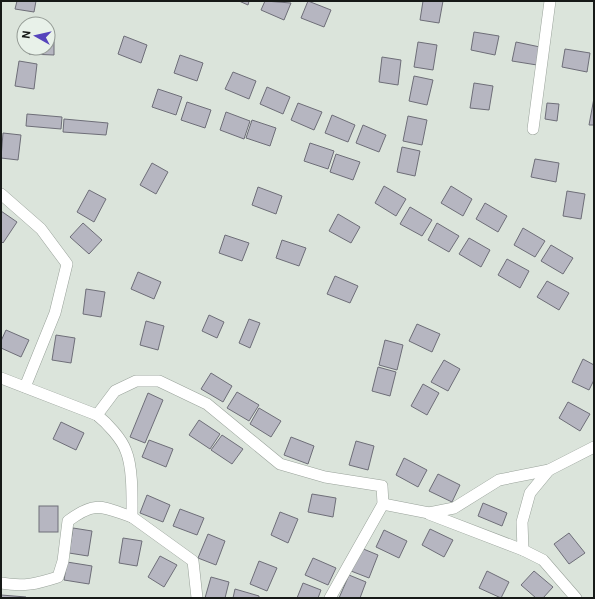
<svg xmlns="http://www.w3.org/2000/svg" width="595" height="599" font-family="Roboto,sans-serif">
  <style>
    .building { fill: #b6b6c1; stroke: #6e6e78 }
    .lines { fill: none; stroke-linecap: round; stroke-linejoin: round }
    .minor-casing { stroke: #99a29a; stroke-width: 12 }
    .minor { stroke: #fff; stroke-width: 11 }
  </style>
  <rect width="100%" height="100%" fill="#dbe4db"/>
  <g class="building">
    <polygon points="17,1 36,1 34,12 15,9"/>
    <polygon points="239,1 249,1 248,5"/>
    <polygon points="265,1 291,3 284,20 261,10"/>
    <polygon points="308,1 331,10 324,27 301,18"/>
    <polygon points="423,1 443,1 439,23 420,20"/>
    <polygon points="474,32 499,36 495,55 471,50"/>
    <polygon points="48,36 54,36 54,55 29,54 29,48 48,48"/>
    <polygon points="124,36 147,45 141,63 118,54"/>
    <polygon points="418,42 437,45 433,70 414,67"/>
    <polygon points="516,42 540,47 537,65 512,61"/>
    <polygon points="565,49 590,53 587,72 562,67"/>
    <polygon points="180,55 203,63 197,81 174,73"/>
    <polygon points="382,57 401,60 398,85 379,82"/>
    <polygon points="19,61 37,64 34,89 15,86"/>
    <polygon points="233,72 256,81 249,99 225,89"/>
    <polygon points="414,76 433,80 427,105 409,101"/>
    <polygon points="474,83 493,86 489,110 470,108"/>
    <polygon points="267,87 290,97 283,114 260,104"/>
    <polygon points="158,89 182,97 176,115 152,107"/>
    <polygon points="594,98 594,125 589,125"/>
    <polygon points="187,102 211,110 205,128 181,120"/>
    <polygon points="298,103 322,112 314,130 291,120"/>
    <polygon points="547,103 559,104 557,121 545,119"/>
    <polygon points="226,112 250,121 244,139 220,130"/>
    <polygon points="27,114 62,117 61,129 26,126"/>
    <polygon points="332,115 355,125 348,142 325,133"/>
    <polygon points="408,116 427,120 422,145 403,141"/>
    <polygon points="64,119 108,123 106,135 63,132"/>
    <polygon points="252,120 276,128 270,146 246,138"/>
    <polygon points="363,125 386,135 379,152 356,143"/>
    <polygon points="3,133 21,135 18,160 1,158"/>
    <polygon points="310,143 334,151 328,169 304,161"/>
    <polygon points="402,147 420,151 415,176 397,172"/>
    <polygon points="336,154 360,162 353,180 330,172"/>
    <polygon points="535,159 559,163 556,182 531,177"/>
    <polygon points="152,163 168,172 156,194 140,185"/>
    <polygon points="384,186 406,199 396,216 375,203"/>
    <polygon points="451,186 472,199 463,216 441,203"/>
    <polygon points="258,187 282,196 276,214 252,205"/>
    <polygon points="89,190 106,199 94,222 77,212"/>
    <polygon points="567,191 585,194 581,219 563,216"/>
    <polygon points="485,203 507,216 498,232 476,219"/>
    <polygon points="410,207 432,220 422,236 400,224"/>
    <polygon points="1,211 17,222 3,243 1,241"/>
    <polygon points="338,214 360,227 351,243 329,231"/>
    <polygon points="83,223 102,240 89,254 70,237"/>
    <polygon points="437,223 459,236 449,252 428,240"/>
    <polygon points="523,228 545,241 535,257 514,245"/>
    <polygon points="225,235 249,243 242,261 219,253"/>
    <polygon points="469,238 490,250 481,267 459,254"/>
    <polygon points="282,240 306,248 299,266 276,258"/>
    <polygon points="551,245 573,258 563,274 541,261"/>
    <polygon points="507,259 529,271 520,288 498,275"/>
    <polygon points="138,272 161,282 154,299 131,289"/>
    <polygon points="335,276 358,286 350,303 327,294"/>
    <polygon points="547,281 569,293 559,310 537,297"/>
    <polygon points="86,289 105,292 101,317 83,314"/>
    <polygon points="209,315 224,322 217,338 202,331"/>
    <polygon points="249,319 260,323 250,348 239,343"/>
    <polygon points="146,321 164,326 158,350 140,345"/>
    <polygon points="417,324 440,334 432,352 409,341"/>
    <polygon points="6,330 29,340 21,357 1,348 1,341"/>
    <polygon points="56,335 75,338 71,363 52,360"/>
    <polygon points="385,340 403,345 397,370 379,365"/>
    <polygon points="583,359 594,365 594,380 589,390 572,382"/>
    <polygon points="444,360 460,369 448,391 431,382"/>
    <polygon points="378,367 396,372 390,396 372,391"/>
    <polygon points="211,373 232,386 223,402 201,389"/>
    <polygon points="423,384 439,393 427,415 411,406"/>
    <polygon points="237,392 259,405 249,421 227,408"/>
    <polygon points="148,393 163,400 145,443 130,437"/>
    <polygon points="568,402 590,414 580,431 559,418"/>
    <polygon points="259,408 281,421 271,437 250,424"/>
    <polygon points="199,420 220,434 210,449 189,435"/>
    <polygon points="61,422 84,433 76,450 53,439"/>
    <polygon points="222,435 243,449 232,464 211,450"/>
    <polygon points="291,437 314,446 308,464 284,455"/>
    <polygon points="149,440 173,449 166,467 142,457"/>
    <polygon points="356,441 374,446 368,470 349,465"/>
    <polygon points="404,458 427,470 418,487 396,475"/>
    <polygon points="438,474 460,485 452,502 429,491"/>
    <polygon points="312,494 336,498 333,517 308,512"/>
    <polygon points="147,495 170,505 163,522 140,513"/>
    <polygon points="483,503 507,513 502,526 478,516"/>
    <rect x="39" y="506" width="19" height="26"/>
    <polygon points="180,509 204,518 197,535 173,526"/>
    <polygon points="280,512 298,519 288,543 271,535"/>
    <polygon points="73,528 92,531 88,556 69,553"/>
    <polygon points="430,529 453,540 444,557 422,545"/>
    <polygon points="384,530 407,541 399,558 376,547"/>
    <polygon points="569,533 585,553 569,564 554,544"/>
    <polygon points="208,534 225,541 216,565 198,558"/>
    <polygon points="123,538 142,541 137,566 119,563"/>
    <polygon points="361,548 378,555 369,578 351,571"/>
    <polygon points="160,556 177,565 164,587 148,577"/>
    <polygon points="313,558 336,568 328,585 305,575"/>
    <polygon points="259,561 277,568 267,591 250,584"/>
    <polygon points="67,562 92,566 89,584 64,580"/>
    <polygon points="487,571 509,582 501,598 479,588"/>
    <polygon points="534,571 553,587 543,598 536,598 521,585"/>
    <polygon points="349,575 366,582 360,598 339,598"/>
    <polygon points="211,577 229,582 225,598 205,598"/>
    <polygon points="303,583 321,590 318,598 297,598"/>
    <polygon points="235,589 259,596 259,598 233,598"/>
    <polygon points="1,595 26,597 26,598 1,598"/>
  </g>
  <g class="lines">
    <defs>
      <g id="minor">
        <polyline points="533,129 550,1"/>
        <polyline points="1,194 41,229 67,264 55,313 25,387"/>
        <path d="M1,378l96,37c10,8 25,24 29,36 7,17 6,48 6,66l61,44 4,37"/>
        <polyline points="97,415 115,391 136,381 159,381 207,404 280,464 325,477 382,486 383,504 330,598"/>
        <polyline points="383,504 429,513 454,508 499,480 549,470 594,447"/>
        <polyline points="429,514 523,550 522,522 530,493 549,470"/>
        <polyline points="523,550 543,560 576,598"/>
        <path d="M1,583c23,4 35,1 57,-6l5,-16 5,-40c28,-21 34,-14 64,-4"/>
      </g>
    </defs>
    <use href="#minor" class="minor-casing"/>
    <use href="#minor" class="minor"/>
  </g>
  <rect width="595" height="599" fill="none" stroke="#161917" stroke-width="4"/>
  <g transform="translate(36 36) rotate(278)"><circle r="19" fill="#e8f1e9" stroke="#949b95"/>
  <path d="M0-3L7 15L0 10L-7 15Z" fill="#5544bc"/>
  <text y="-6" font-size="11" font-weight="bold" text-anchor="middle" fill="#161917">N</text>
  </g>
</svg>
